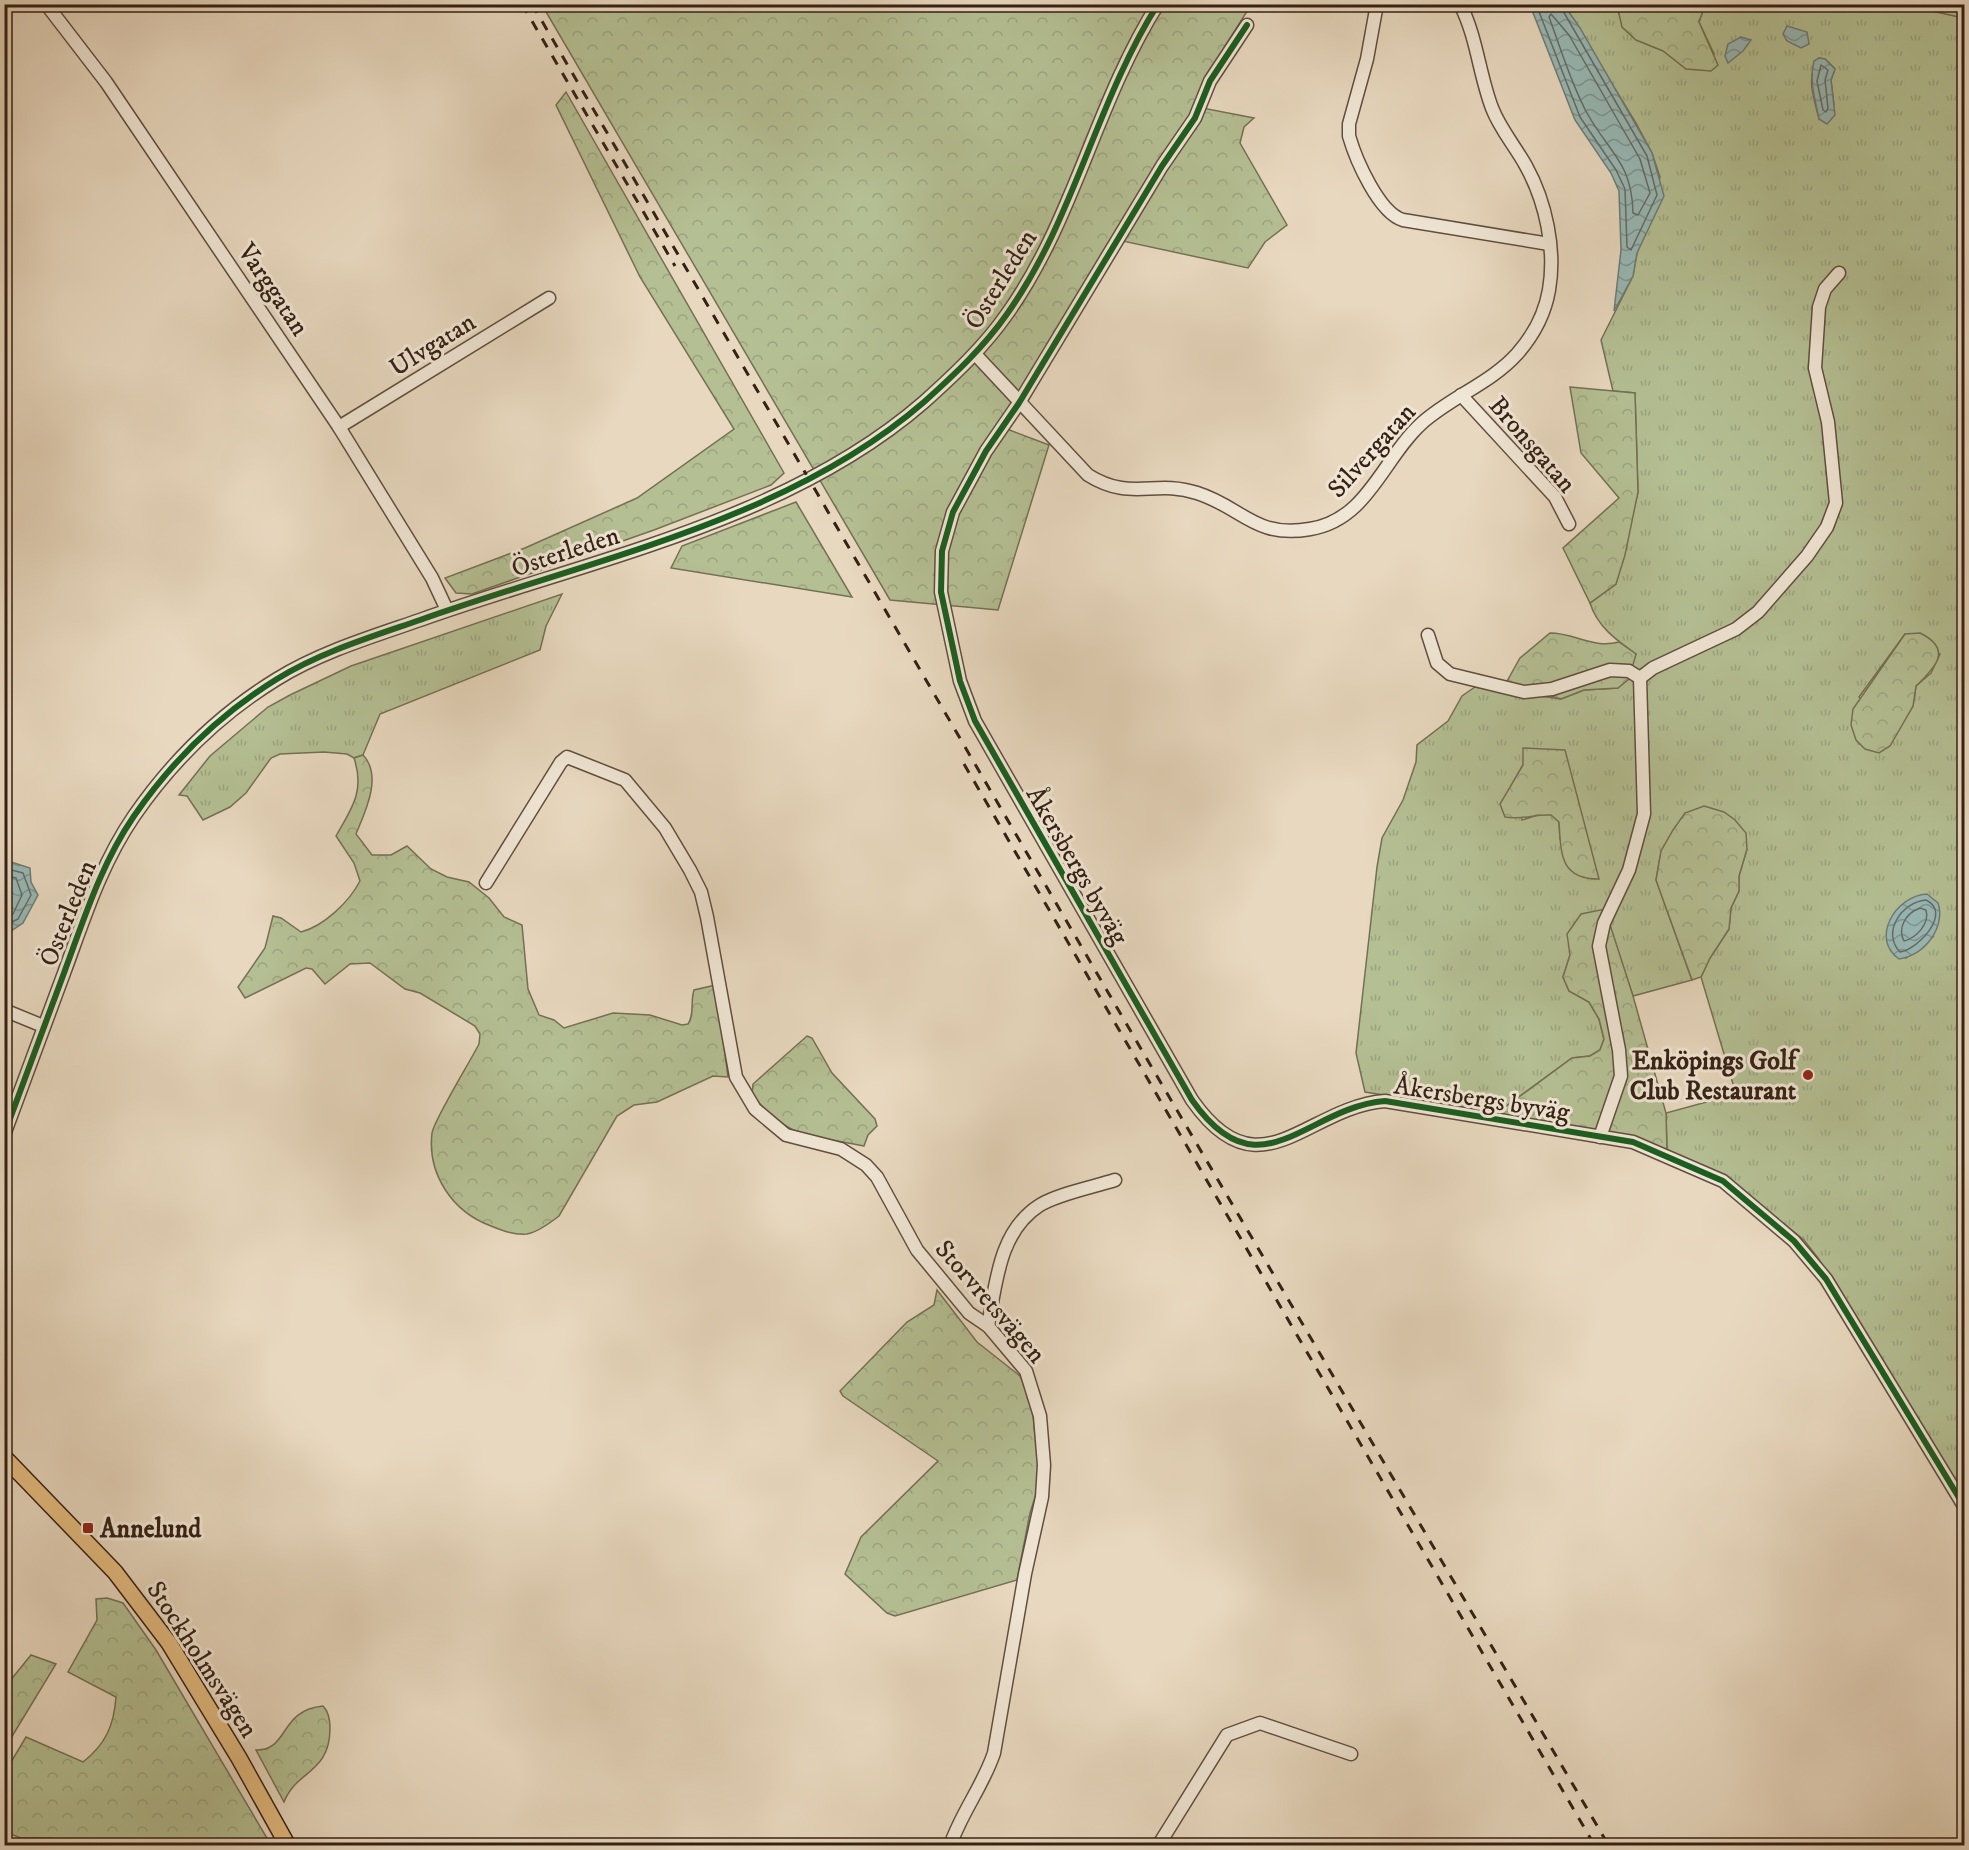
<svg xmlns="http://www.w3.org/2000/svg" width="1969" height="1850" font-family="'IM FELL DW Pica',serif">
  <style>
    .grass { fill: url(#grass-tufts); stroke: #747054; stroke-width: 1.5; fill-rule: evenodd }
    .forest { fill: url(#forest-crowns); stroke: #747054; stroke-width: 1.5 }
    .water { fill: url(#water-waves); stroke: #707c76; stroke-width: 1.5 }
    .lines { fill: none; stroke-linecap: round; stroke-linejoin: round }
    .shore { stroke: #666c66; stroke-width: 1.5 }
    .minor-casing { stroke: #614e40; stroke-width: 15 }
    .major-casing { stroke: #342015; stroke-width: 18 }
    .minor { stroke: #f0e6d5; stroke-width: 12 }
    .major { stroke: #e4bc80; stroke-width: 15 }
    .rail { stroke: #342015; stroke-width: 3; stroke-dasharray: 10 10; stroke-linecap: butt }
    .cycleway-casing { stroke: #f0e6d5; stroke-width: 10 }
    .cycleway { stroke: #1b5e20; stroke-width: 6 }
    .poi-dot { fill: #8f2418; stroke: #f0e6d5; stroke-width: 2 }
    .labels { text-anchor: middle; stroke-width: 6; stroke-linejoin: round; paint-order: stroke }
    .street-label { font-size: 26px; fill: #342015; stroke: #f0e6d5 }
    .poi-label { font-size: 26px; font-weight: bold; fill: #342015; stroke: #f0e6d5; text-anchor: end }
  </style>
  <defs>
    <pattern id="grass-tufts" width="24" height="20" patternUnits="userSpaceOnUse" patternTransform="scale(1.5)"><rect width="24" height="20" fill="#b4bf93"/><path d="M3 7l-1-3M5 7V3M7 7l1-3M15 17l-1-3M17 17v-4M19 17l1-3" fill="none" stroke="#9ba47e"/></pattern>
    <pattern id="forest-crowns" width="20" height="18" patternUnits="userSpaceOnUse" patternTransform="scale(1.5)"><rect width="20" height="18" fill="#b4bf93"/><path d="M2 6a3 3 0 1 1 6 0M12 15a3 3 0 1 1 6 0" fill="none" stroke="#9ba47e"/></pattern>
    <pattern id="water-waves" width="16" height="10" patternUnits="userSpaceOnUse" patternTransform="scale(1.5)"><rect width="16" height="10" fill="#98b9b6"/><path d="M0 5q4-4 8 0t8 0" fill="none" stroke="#7d9693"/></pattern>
  </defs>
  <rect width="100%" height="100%" fill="#e8d8bf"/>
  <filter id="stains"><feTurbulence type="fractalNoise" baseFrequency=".00333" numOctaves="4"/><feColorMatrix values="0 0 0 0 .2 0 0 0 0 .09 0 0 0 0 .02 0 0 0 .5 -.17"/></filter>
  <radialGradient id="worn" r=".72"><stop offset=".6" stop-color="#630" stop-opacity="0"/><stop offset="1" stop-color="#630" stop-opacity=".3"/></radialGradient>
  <g class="grass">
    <path d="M1904,4l60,14v1477l-146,-237 -14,-18 -82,-66 -55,-23 -1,-38 70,-19 -35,-117 9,-19 19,-29 2,-21 8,-17v-15l8,-27 -62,-36 -24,39 -5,28 36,100 -59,16 -29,-87 -34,46 -7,22 6,14 20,11 10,17 5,20 -4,11 -10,6 -18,2 -75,55 -132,-21 -9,-39 21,-186 5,-29 21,-38 13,-38 1,-17 31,-24 14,-25 13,-9 86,12 23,-9 34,-2 18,-34c-20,-14 -39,-28 -46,-51l26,-19 22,-92 -3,-99 -22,-2 -12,-51 32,-64 4,-23 10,-25 13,-51 -8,-24 -16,-30 -72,-118h53c9,40 18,28 47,46 8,5 15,12 22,18l28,-15 -15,-32 6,-17zM1819,58l6,1 10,10 -4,11 3,25 -15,14c-5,-22 -14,-41 0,-61zM1905,634l35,20 -9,19 -15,13 -3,20 -15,25 -39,-34zM1523,765l64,72 11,41 -38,-39 -1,-17 -8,-8h-10l-19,6 -7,-41zM1888,927l45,10 -27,21 -16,-12z"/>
    <polygon points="562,594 546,626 540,650 380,714 363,755 354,758 347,754 324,752 280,754 271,758 246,793 230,807 203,820 187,796 179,795 210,756 268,707 290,695 351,666"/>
  </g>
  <g class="forest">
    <polygon points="542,5 1251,5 1205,78 1202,108 1254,118 1244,127 1240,143 1287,225 1265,242 1248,268 1123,241 1007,429 1049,445 998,610 890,600"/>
    <polygon points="1617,5 1705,5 1699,22 1718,65 1711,71 1686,69 1663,51 1636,40 1622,27"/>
    <polygon points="1904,5 1964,5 1964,18"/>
    <polygon points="566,92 784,473 771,485 654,530 472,594 456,593 445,578 525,548 637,498 734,429 640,277 556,105"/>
    <polygon points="1570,387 1635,393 1638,492 1625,555 1616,584 1590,603 1563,548 1619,498 1581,453"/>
    <polygon points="796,502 852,597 671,568 682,546"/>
    <path d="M1550,633c25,0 43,16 69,9l17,12 -7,25 -11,9 -34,2 -23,9 -55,-16 14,-25z"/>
    <path d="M1920,633c33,16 16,34 -4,53l-3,20 -8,14 -15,26 -11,7 -14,-4 -9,-9 -5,-15 2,-16 52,-75z"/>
    <path d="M1523,748l42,2 34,129c-39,0 -38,-25 -40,-57l-8,-7c-17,-1 -28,5 -46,2l-5,-13 23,-39z"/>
    <path d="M363,755c20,21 2,57 -7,79l16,21h19l16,-9 24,23 16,8 22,5 20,16 15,19 18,8 6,64 11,26 15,5 10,8 49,-15 37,2 32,10 6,-1c7,-10 2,-22 6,-34l22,-5 12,92 -15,-1 -56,26 -23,3 -17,11 -58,100c-9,7 -21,16 -32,18 -13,1 -24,-3 -36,-8 -38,-14 -64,-51 -59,-93 2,-13 39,-73 47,-89l1,-10 -5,-8 -55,-33 -15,-4 -35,-26 -20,1 -25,20 -13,-15 -6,-1 -61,30 -7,-11 27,-39 8,-32 8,2 20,14c23,-6 48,-30 59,-51l-6,-18 -18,-27c16,-28 29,-45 18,-78z"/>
    <polygon points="1704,806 1724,812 1735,820 1746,833 1747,849 1739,876 1739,891 1731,908 1729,929 1710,958 1701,977 1692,980 1656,880 1661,851 1673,830 1685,813"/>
    <polygon points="1605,909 1633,996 1666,1113 1667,1151 1497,1113 1572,1058 1590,1056 1600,1050 1604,1039 1599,1019 1589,1002 1569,991 1563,977 1570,955 1567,934 1581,914"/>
    <path d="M807,1036l5,2 20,35 43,46 2,7 -9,9 -4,11c-51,-11 -78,-6 -112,-52l1,-10z"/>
    <polygon points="937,1290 977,1342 1020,1376 1028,1393 1033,1415 1038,1465 1036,1494 1030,1513 1017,1580 895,1616 887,1613 845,1574 861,1537 938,1461 843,1396 840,1391 907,1322 934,1305"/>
    <path d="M107,1598l16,5 33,47 115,195h-200l-20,-7h-30l-16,-6v-60l21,-35 57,25c23,-18 31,-37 33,-65l-48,-25 29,-52 -1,-21z"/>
    <polygon points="31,1655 56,1664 5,1748 5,1687"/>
    <path d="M323,1706c6,6 7,13 7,22 0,46 -34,42 -46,74l-28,-52c33,1 23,-40 67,-44z"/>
  </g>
  <g class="water">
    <polygon points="1530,5 1564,5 1580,28 1652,153 1664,196 1637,253 1633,276 1614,311 1621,250 1619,191 1611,173 1575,120"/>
    <polygon points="1787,26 1807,32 1809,44 1801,48 1787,41 1783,34"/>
    <polygon points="1741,37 1751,40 1743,51 1728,63 1725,56 1728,44"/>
    <path d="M1819,58l6,1 10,10 -4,11 4,35 -8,9 -8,-5c-4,-21 -10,-36 -5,-58z"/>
    <polygon points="8,861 30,868 31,882 38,895 23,923 8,933 4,930 5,863"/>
    <path d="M1927,894l11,9c8,23 -13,53 -39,56 -29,-20 -4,-63 28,-65z"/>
  </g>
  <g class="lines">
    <g class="shore">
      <polyline points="1536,4 1580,117 1616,170 1625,189 1627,247 1631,250 1657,195 1647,156 1559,4"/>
      <path d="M1551,14l18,21 71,124 10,34 -12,22 -5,-2c-1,-51 -24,-60 -46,-100 -16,-29 -26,-64 -38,-96z"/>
      <polygon points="1821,65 1828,70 1825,80 1828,108 1826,112 1823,110 1817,81"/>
      <polyline points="4,868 23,873 31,895 18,919 4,926"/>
      <polyline points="4,875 16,878 22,895 13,914 4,918"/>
      <path d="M1926,900c27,13 -9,50 -26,52 -19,-20 2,-50 26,-52z"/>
      <path d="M1920,908l6,2c4,14 -10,28 -22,31 -7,-13 2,-28 16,-33z"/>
    </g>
    <defs>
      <g id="minor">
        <polyline points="46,4 106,82 339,427 432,578 447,610"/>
        <path d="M1377,4l-10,55 -18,65v12c7,24 30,77 54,84l146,24"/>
        <path d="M1247,25l-37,56 -15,37 -33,48 -143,237 -33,48 -33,61 -11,39 -1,41 19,89 15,40 217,379c68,97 114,7 193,1l248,41 90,39 71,60 32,38 138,227"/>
        <path d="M975,354l113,121c43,27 66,4 109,18 45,14 58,46 113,36 58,-9 73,-71 112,-106 29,-26 69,-40 95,-69 16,-18 28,-41 32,-64 7,-40 -3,-88 -23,-124 -11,-20 -26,-37 -34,-58 -13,-34 -15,-71 -32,-104"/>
        <polyline points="1461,395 1555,497 1569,524"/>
        <polyline points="339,427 549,298"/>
        <polyline points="1428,635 1437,663 1450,674 1524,692 1552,689 1610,670 1629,671 1640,678"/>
        <polyline points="1640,678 1653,668 1736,629 1758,612 1807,556 1827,527 1836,503 1828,422 1815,368 1819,307 1825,289 1839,273"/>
        <path d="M486,883l75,-121 6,-5 58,23 40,48 25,42 11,22 6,25 29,160 19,32 31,26 55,14 25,16 11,12 40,73 52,63 19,13 38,45 14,45 4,49 -2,32 -17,77 -31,179c-11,33 -33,60 -44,93"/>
        <polyline points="4,1010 43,1026"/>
        <path d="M4,1135c20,-54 40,-108 60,-162 20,-54 37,-109 70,-157 38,-55 86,-102 143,-137 44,-27 94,-42 143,-59 168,-60 366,-98 504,-218 30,-27 60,-55 83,-88 67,-94 89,-212 151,-310"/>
        <polyline points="1600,1137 1621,1076 1619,1050 1599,946 1604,923 1629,870 1644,814 1640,678"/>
        <path d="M988,1326c8,-43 11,-95 52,-121 18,-11 53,-18 75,-25"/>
        <polyline points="1158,1846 1227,1735 1260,1723 1351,1754"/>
      </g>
      <polyline id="major" points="4,1457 115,1572 169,1643 239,1758 288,1846"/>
    </defs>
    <use href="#minor" class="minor-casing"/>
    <use href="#major" class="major-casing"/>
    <use href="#minor" class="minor"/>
    <use href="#major" class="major"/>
    <g class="rail">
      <polyline points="522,4 675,266"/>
      <polyline points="532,4 1144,1054 1609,1846"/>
      <polyline points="964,764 1595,1846"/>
    </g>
    <defs>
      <g id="cycleway">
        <path d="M1247,25l-37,56 -15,37 -33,48 -143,237 -33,48 -33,61 -11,39 -1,41 19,89 15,40 217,379c68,97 114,7 193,1l248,41 90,39 71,60 32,38 138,227"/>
        <path d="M4,1135c20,-54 40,-108 60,-162 20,-54 37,-109 70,-157 38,-55 86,-102 143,-137 44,-27 94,-42 143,-59 168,-60 366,-98 504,-218 30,-27 60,-55 83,-88 67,-94 89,-212 151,-310"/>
      </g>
    </defs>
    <use href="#cycleway" class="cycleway-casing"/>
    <use href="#cycleway" class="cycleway"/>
  </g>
  <g class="poi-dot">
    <circle cx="1808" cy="1075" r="6"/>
    <rect x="82" y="1522" width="12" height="12" rx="3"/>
  </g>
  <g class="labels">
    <g class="street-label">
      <text transform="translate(1000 279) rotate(-58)" y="9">Österleden</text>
      <text transform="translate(274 289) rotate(56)" y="9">Varggatan</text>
      <text transform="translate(432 344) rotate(-32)" y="9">Ulvgatan</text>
      <text transform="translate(1533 444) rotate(49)" y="9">Bronsgatan</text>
      <text transform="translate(1371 450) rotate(-48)" y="9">Silvergatan</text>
      <text transform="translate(565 551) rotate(-18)" y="9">Österleden</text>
      <text transform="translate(1078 865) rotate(60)" y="9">Åkersbergs byväg</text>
      <text transform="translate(67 913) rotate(-68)" y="9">Österleden</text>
      <text transform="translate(1482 1098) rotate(9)" y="9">Åkersbergs byväg</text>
      <text transform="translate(991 1301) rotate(49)" y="9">Storvretsvägen</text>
      <text transform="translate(203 1659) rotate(57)" y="9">Stockholmsvägen</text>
    </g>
    <g class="poi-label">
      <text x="1796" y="1069">Enköpings Golf<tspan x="1796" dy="30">Club Restaurant</tspan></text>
      <text x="100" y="1537" text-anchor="start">Annelund</text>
    </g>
  </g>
  <rect width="1969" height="1850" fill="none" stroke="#e8d8bf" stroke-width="24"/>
  <rect x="6" y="6" width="1957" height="1838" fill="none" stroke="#342015" stroke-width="3"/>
  <rect x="12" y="12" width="1945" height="1826" fill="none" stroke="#342015" stroke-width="1.5"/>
  <rect width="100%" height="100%" filter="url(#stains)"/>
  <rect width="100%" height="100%" fill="url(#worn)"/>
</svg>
